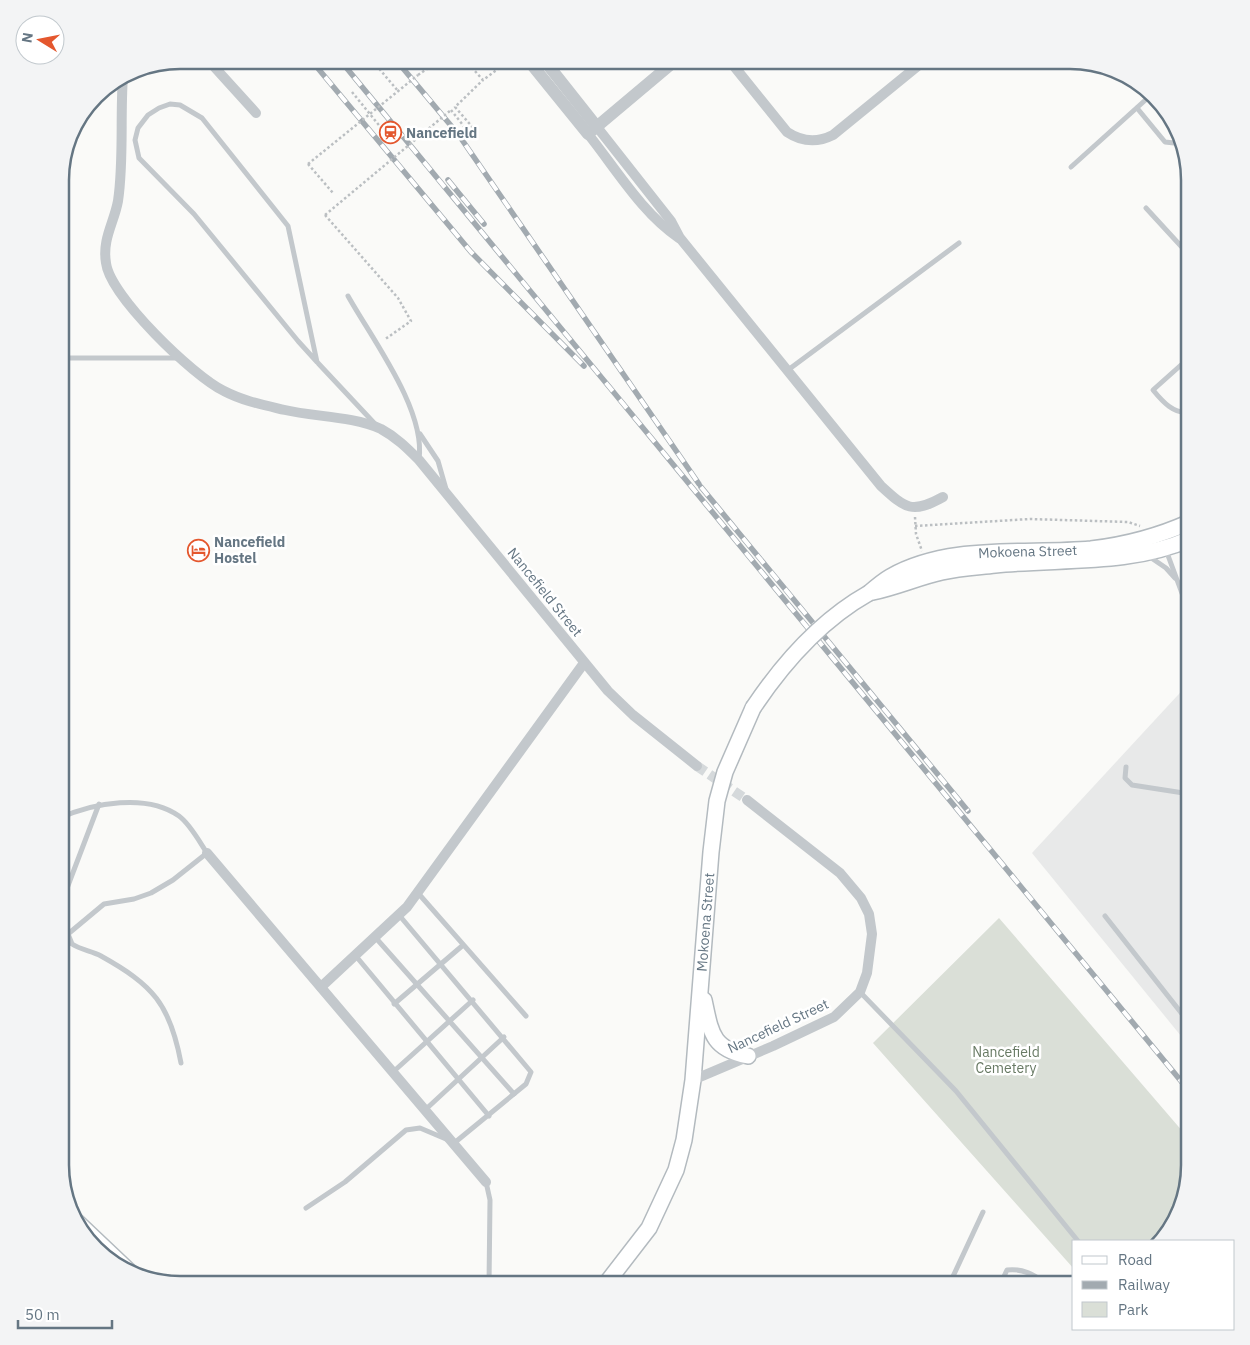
<svg xmlns="http://www.w3.org/2000/svg" width="1250" height="1345" font-family="'IBM Plex Sans',sans-serif">
  <style>
    .built { fill: #e8e9e9 }
    .green { fill: #dadfd7 }
    .lines { fill: none; stroke-linecap: round; stroke-linejoin: round }
    .minor-tunnel { stroke: #d5d9db; stroke-width: 10; stroke-dasharray: 10 5; stroke-linecap: butt }
    .secondary-casing { stroke: #b3babf; stroke-width: 18 }
    .path { stroke: #bbbfc2; stroke-width: 2.5; stroke-dasharray: 2.5 2.5; stroke-linecap: butt }
    .service { stroke: #c3c8cc; stroke-width: 5 }
    .minor { stroke: #c3c8cc; stroke-width: 10 }
    .tertiary { stroke: #c3c8cc; stroke-width: 12 }
    .secondary { stroke: #fff; stroke-width: 15 }
    .rail-casing { stroke: #a2aab0; stroke-width: 5.5 }
    .rail { stroke: #fff; stroke-width: 4; stroke-dasharray: 11; stroke-linecap: butt }
    .secondary-bridge-casing { stroke: #b3babf; stroke-width: 18; stroke-linecap: butt }
    .path-bridge { stroke: #bbbfc2; stroke-width: 2.5; stroke-dasharray: 2.5 2.5; stroke-linecap: butt }
    .secondary-bridge { stroke: #fff; stroke-width: 15 }
    .labels { text-anchor: middle; stroke-width: 5; stroke-linejoin: round; paint-order: stroke }
    .poi-label { font-size: 14px; font-weight: bold; fill: #657683; stroke: #fff; text-anchor: start }
    .street-label { font-size: 14px; fill: #657683; stroke: #fff }
    .park-label { font-size: 14px; fill: #687a64; stroke: #fff }
    .rim { fill: none; stroke: #657683; stroke-width: 2.5 }
  </style>
  <rect width="100%" height="100%" fill="#fafaf8"/>
  <polygon class="built" points="1190,682 1190,1047 1032,853"/>
  <polygon class="green" points="999,918 1190,1140 1190,1165 1178,1218 1159,1241 1074,1241 1074,1269 873,1043"/>
  <g class="lines">
    <polyline class="minor-tunnel" points="697,766 747,800"/>
    <defs>
      <g id="secondary">
        <path d="M873,592c24,-5 46,-15 69,-20 17,-4 36,-5 53,-7 66,-7 133,1 195,-26"/>
        <path id="s1" d="M869,593c7,-6 14,-12 21,-16 59,-34 137,-22 201,-28 34,-4 68,-13 99,-27"/>
        <path d="M704,1000c7,33 8,49 44,56"/>
        <polyline points="76,1221 132,1274"/>
        <path id="s2" d="M605,1285l44,-57 27,-58 8,-30 9,-60 18,-228 6,-51 8,-29 28,-64"/>
      </g>
    </defs>
    <use href="#secondary" class="secondary-casing"/>
    <g class="path">
      <polyline points="465,60 483,80 510,60"/>
      <polyline points="376,65 398,91"/>
      <polyline points="418,75 440,60"/>
      <polyline points="352,92 391,140"/>
      <polyline points="451,110 470,134 475,130 455,107 483,80"/>
      <polyline points="308,164 333,193"/>
      <polyline points="325,215 398,298 411,321 384,340"/>
      <polyline points="915,517 916,534 922,551"/>
      <polyline points="915,526 1030,519 1128,522 1140,526"/>
    </g>
    <g class="service">
      <polyline points="1137,108 1165,142 1174,143 1181,137"/>
      <polyline points="1071,167 1151,95"/>
      <polyline points="1146,208 1190,256"/>
      <path d="M348,296c24,43 78,114 71,163"/>
      <path d="M1190,357l-37,33c9,11 21,25 37,22"/>
      <polyline points="60,358 180,358"/>
      <polyline points="317,362 288,226 202,118 180,105 170,104 159,108 148,115 138,128 135,140 139,158 194,214 298,341 317,362 376,425"/>
      <polyline points="788,370 959,243"/>
      <polyline points="420,434 438,461 446,489"/>
      <polyline points="1179,544 1190,571"/>
      <polyline points="1166,550 1190,615"/>
      <polyline points="1147,555 1166,568 1175,578"/>
      <polyline points="1126,767 1125,778 1132,785 1190,794"/>
      <path d="M60,818c33,-15 87,-25 119,-2 11,8 20,25 28,37l-34,27 -22,13 -17,6 -30,5 -36,30 4,10c9,6 20,7 29,12 52,29 69,48 80,107"/>
      <polyline points="418,893 526,1016"/>
      <polyline points="399,915 531,1072 526,1084 453,1144"/>
      <polyline points="1105,916 1190,1024"/>
      <polyline points="68,934 61,918 61,904 99,804"/>
      <polyline points="375,937 514,1094"/>
      <polyline points="355,955 489,1116"/>
      <polyline points="860,992 956,1091 1078,1241"/>
      <polyline points="394,1004 462,946"/>
      <polyline points="393,1072 473,1000"/>
      <polyline points="425,1110 504,1037"/>
      <polyline points="486,1182 490,1200 489,1285"/>
      <polyline points="306,1208 345,1182 406,1130 420,1128 446,1139"/>
      <polyline points="949,1285 983,1212"/>
      <path d="M1000,1285l7,-15c18,-2 28,6 42,15"/>
    </g>
    <g class="minor">
      <polyline points="208,60 256,113"/>
      <path d="M729,60l58,72c15,10 30,11 46,3l92,-75"/>
      <path d="M123,76c-3,40 1,86 -5,125 -4,22 -16,38 -12,62 4,33 87,113 118,128 19,10 40,14 61,19 30,7 67,6 96,19 15,8 26,19 38,31l189,231 25,24 64,51"/>
      <path d="M597,127l74,94 9,17 201,248c25,23 31,28 62,11"/>
      <path d="M588,134c28,35 54,79 91,104"/>
      <polyline points="207,853 486,1182"/>
      <polyline points="321,987 407,907 584,663"/>
      <polyline points="693,1080 773,1046 834,1017 860,992 867,973 872,934 869,914 861,898 840,873 747,800"/>
    </g>
    <g class="tertiary">
      <polyline points="528,60 588,134 676,60"/>
      <polyline points="544,60 597,127"/>
    </g>
    <use href="#secondary" class="secondary"/>
    <defs>
      <g id="rail">
        <polyline points="311,60 471,252 584,366"/>
        <polyline points="340,60 1190,1092"/>
        <polyline points="396,60 458,134 699,484"/>
        <polyline points="448,180 484,224"/>
        <polyline points="701,487 968,811"/>
      </g>
    </defs>
    <use href="#rail" class="rail-casing"/>
    <use href="#rail" class="rail"/>
    <defs>
      <path id="secondary-bridge" d="M753,708c30,-45 68,-88 116,-115"/>
    </defs>
    <use href="#secondary-bridge" class="secondary-bridge-casing"/>
    <g class="path-bridge">
      <polyline points="308,164 418,75"/>
      <polyline points="325,215 451,110"/>
    </g>
    <use href="#secondary-bridge" class="secondary-bridge"/>
  </g>
  <defs>
    <symbol id="station-ring" viewBox="-11 -11 22 22"><circle r="9.5" fill="#fff" stroke="#e4572e" stroke-width="1.5"/><path d="M-3-6H3Q5-6 5-4V2Q5 4 3 4L4.5 6H3L1.5 4h-3L-3 6H-4.5L-3 4Q-5 4-5 2V-4Q-5-6-3-6ZM-3.5-4v3h7v-3ZM-3.5 1v1.5H-2V1ZM2 1v1.5H3.5V1Z" fill="#e4572e"/></symbol>
    <symbol id="hotel-ring" viewBox="-11 -11 22 22"><circle r="9.5" fill="#fff" stroke="#e4572e" stroke-width="1.5"/><path d="M-6-4.5h1.5V1H6V5H4.5V3h-9V5H-6ZM-4 0a1.8 1.8 0 1 1 3.6 0ZM.5 0V-2.5h3Q6-2.5 6 0Z" fill="#e4572e"/></symbol>
  </defs>
  <g fill-rule="evenodd">
    <use href="#station-ring" x="378" y="120" width="25" height="25"/>
    <use href="#hotel-ring" x="186" y="538" width="25" height="25"/>
  </g>
  <g class="labels">
    <g class="poi-label">
      <text x="406" y="138">Nancefield</text>
      <text x="214" y="547">Nancefield<tspan x="214" dy="16">Hostel</tspan></text>
    </g>
    <g class="street-label">
      <text dy="5" stroke="none"><textPath href="#s1" startOffset="168">Mokoena Street</textPath></text>
      <text transform="translate(545 592) rotate(51)" y="5">Nancefield Street</text>
      <text dy="5" stroke="none"><textPath href="#s2" startOffset="386">Mokoena Street</textPath></text>
      <text transform="translate(778 1026) rotate(-25)" y="5">Nancefield Street</text>
    </g>
    <g class="park-label">
      <text x="1006" y="1057">Nancefield<tspan x="1006" dy="16">Cemetery</tspan></text>
    </g>
  </g>
  <path d="M0 0H1250V1345H0ZM180 69H1070A111 111 0 0 1 1181 180V1165A111 111 0 0 1 1070 1276H180A111 111 0 0 1 69 1165V180A111 111 0 0 1 180 69Z" fill="#f3f4f5" fill-rule="evenodd"/>
  <path class="rim" d="M180 69H1070A111 111 0 0 1 1181 180V1165A111 111 0 0 1 1070 1276H180A111 111 0 0 1 69 1165V180A111 111 0 0 1 180 69Z"/>
  <rect x="1072" y="1240" width="162" height="90" fill="#ffffff" stroke="#c1c8cd"/>
  <rect x="1082" y="1256" width="25" height="8" fill="#ffffff" stroke="#c1c8cd"/>
  <text x="1118" y="1265" font-size="15" fill="#657683">Road</text>
  <rect x="1082" y="1281" width="25" height="8" fill="#a2aab0" stroke="#c1c8cd"/>
  <text x="1118" y="1290" font-size="15" fill="#657683">Railway</text>
  <rect x="1082" y="1302" width="25" height="15" fill="#dadfd7" stroke="#c1c8cd"/>
  <text x="1118" y="1315" font-size="15" fill="#657683">Park</text>
  <g transform="translate(40 40) rotate(280)"><circle r="24" fill="#ffffff" stroke="#c1c8cd"/>
  <path d="M0-4L9 19L0 12L-9 19Z" fill="#e4572e"/>
  <text y="-8" font-size="14" font-weight="bold" text-anchor="middle" fill="#657683">N</text>
  </g>
  <path d="M18 1320v8h94v-8" fill="none" stroke="#657683" stroke-width="2.5"/>
  <text x="25" y="1320" font-size="15" fill="#657683" stroke="#ffffff" stroke-width="4" paint-order="stroke">50 m</text>
</svg>
